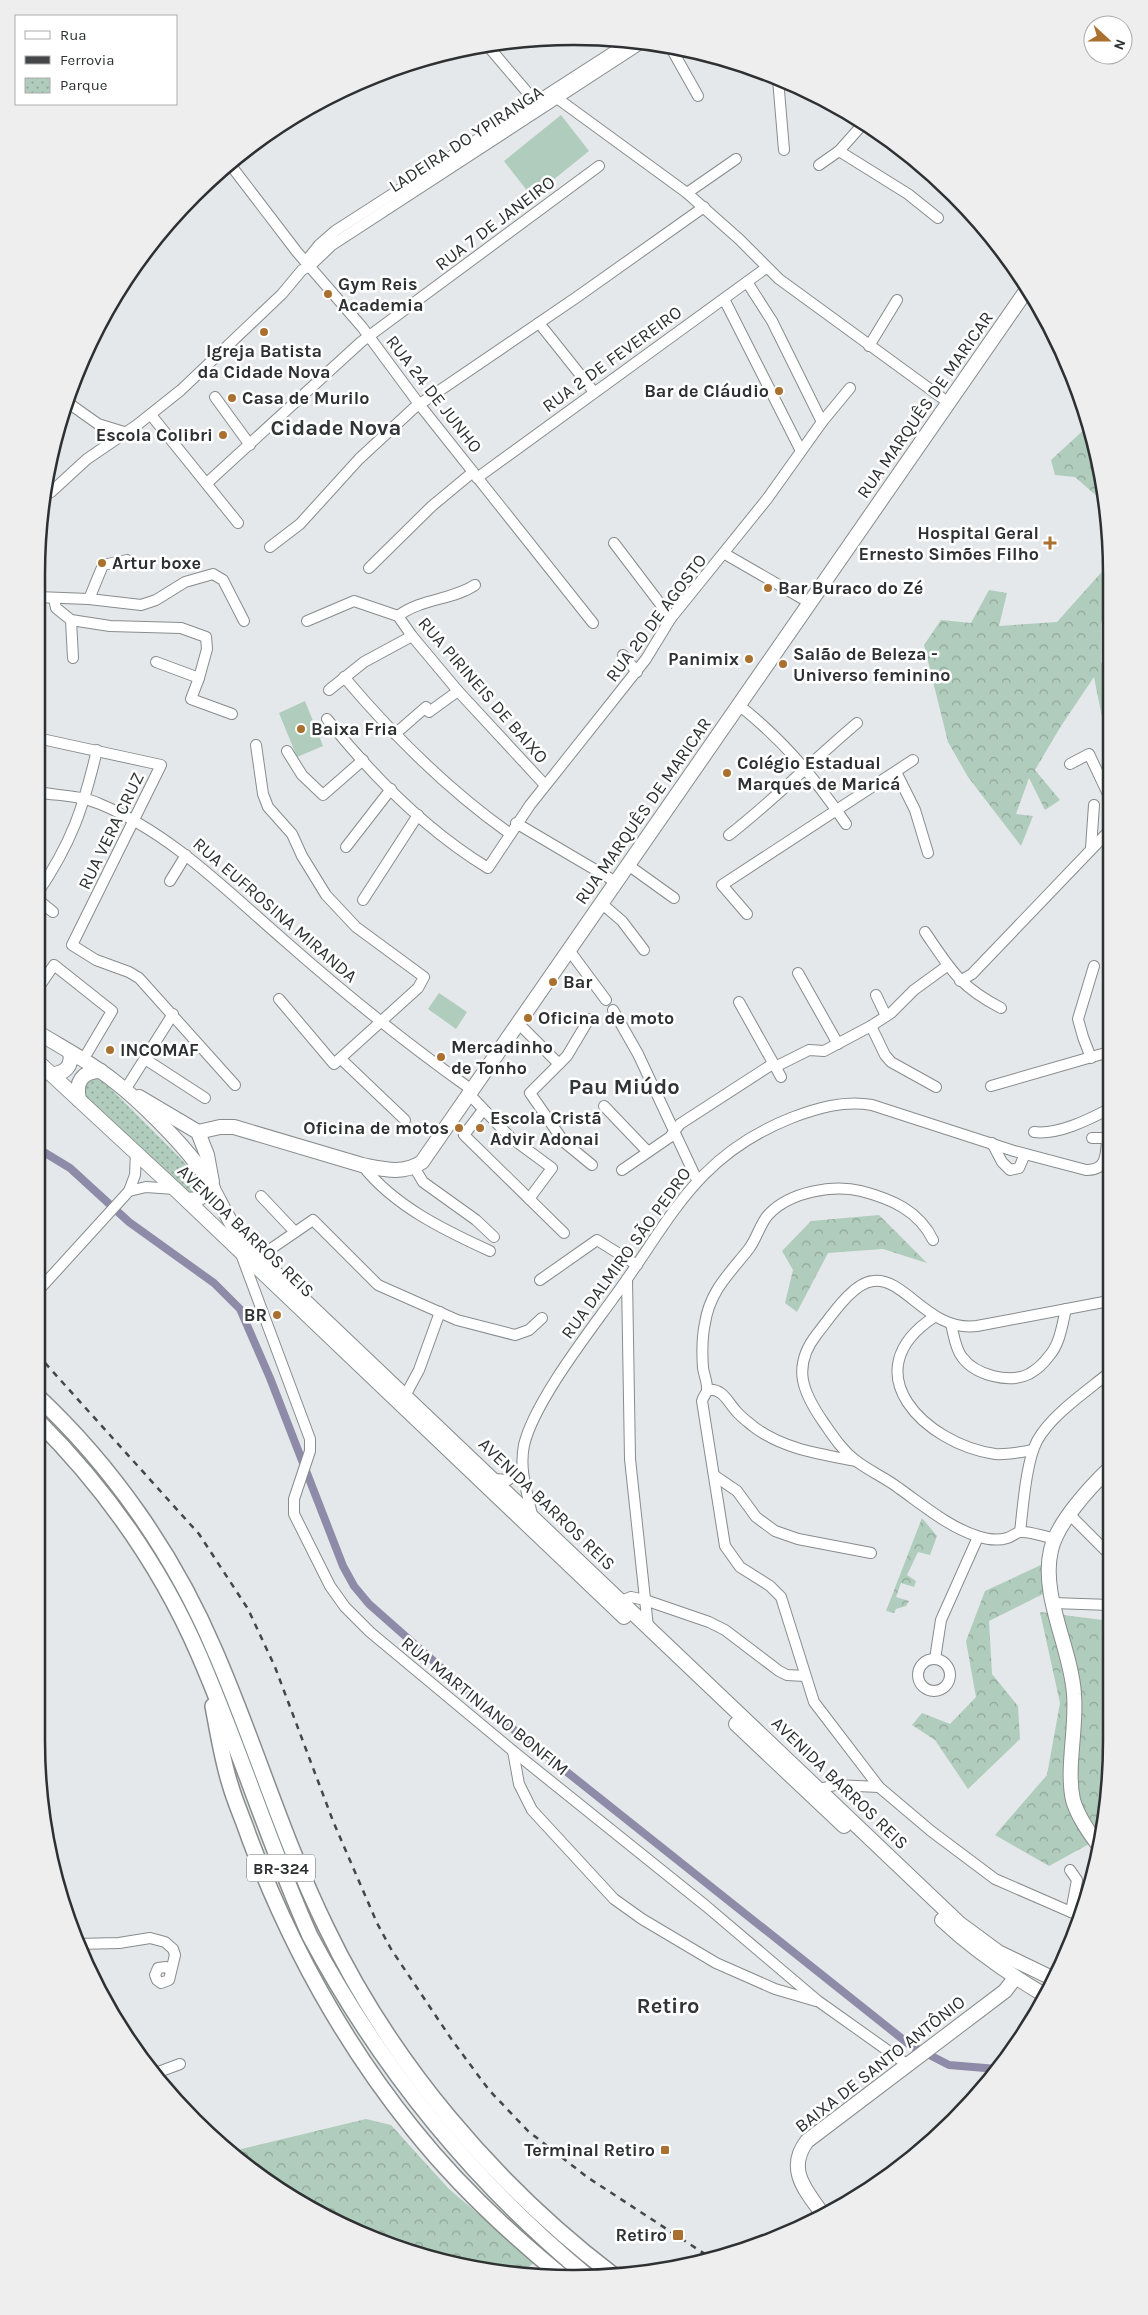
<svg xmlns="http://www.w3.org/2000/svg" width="1148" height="2315" font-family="Karla,sans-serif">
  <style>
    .green { fill: #b0ccbc }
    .forest { fill: url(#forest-crowns) }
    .park { fill: url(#park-dots) }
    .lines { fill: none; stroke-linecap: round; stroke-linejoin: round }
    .canal { stroke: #8e8ba8; stroke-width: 8 }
    .minor-casing { stroke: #888c8d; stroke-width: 12 }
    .major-casing { stroke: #888c8d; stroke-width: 16 }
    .highway-casing { stroke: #888c8d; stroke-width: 18 }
    .minor { stroke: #fff; stroke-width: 10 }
    .major { stroke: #fff; stroke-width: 14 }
    .highway { stroke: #fff; stroke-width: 15 }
    .rail { stroke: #444647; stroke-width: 2.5; stroke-dasharray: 6 6; stroke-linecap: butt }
    .poi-dot { fill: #aa702f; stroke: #fff; stroke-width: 2 }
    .labels { text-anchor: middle; stroke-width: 5; stroke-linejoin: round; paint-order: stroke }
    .shield { fill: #fff; stroke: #6d6e6f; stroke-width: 1 }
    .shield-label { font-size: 16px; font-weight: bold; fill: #2e3031 }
    .street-label { font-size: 18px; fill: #2e3031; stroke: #fff }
    .poi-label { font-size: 18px; font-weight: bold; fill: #2e3031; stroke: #fff; text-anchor: start }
    .district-label { font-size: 22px; font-weight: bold; fill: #313536; stroke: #fff }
    .rim { fill: none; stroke: #2e3031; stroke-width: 2.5 }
  </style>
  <defs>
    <pattern id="forest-crowns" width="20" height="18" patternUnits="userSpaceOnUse" patternTransform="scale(1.25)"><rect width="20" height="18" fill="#b0ccbc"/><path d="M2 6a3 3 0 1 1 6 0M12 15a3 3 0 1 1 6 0" fill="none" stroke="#90a699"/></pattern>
    <pattern id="park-dots" width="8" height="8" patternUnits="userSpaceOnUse" patternTransform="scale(1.25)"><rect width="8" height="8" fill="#b0ccbc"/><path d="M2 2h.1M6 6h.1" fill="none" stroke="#90a699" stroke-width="1.8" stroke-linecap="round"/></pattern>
  </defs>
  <rect width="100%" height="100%" fill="#e4e8ea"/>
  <g class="green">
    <polygon points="561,115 589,151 532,197 504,161"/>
    <polygon points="305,701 323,746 297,757 279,713"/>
    <polygon points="439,993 467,1012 456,1029 428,1009"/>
  </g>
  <g class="forest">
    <polygon points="1087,427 1107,504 1107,505 1075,477 1055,475 1051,460"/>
    <polygon points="1107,566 1107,598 1101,624 1101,663 1108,666 1108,737 1106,737 1094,677 1061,726 1035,770 1060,800 1045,810 1029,778 1016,814 1033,816 1021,846 968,777 948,742 924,645 941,620 971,623 989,590 1007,593 999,626 1057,622"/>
    <polygon points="879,1215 927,1263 883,1249 828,1253 797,1312 785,1303 793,1270 782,1251 811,1221"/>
    <polygon points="922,1518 937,1536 930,1555 918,1552 907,1575 916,1581 914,1587 901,1583 896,1597 909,1601 906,1606 896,1609 894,1613 886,1611"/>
    <polygon points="1043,1564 1043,1594 989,1621 992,1674 1018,1706 1020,1739 968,1789 935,1740 912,1725 922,1713 950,1724 976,1697 966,1641 985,1591"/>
    <polygon points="1040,1612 1110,1621 1111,1769 1100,1838 1049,1866 995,1835 1047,1775 1060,1703"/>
    <polygon points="366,2119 391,2125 449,2189 535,2262 519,2275 469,2268 368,2238 305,2207 229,2152"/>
  </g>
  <polygon class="park" points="95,1077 102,1080 202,1180 202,1186 198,1192 189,1194 85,1099 84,1082"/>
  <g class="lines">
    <polyline class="canal" points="37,1148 70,1168 129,1222 214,1283 240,1309 270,1378 343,1566 354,1586 369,1604 489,1710 910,2045 949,2065 997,2069"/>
    <defs>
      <g id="minor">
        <polyline points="487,45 539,106"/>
        <polyline points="671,48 698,96"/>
        <polyline points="778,79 784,150"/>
        <polyline points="550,93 687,193 739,239 779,279 949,403"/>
        <polyline points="839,151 908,194 938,218"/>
        <polyline points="229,163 297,252 362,327 419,404 593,623"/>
        <polyline points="819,165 839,151 863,124"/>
        <polyline points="687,193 736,159"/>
        <polyline points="307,260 319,245 335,231 630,41"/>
        <polyline points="747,282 772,321 822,422"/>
        <polyline points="724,299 801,451"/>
        <polyline points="539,323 594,392"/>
        <polyline points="869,346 897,300"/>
        <polyline points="215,397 250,445"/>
        <polyline points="67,402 98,424 124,432"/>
        <polyline points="151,415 238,523"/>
        <polyline points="477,478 766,268"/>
        <polyline points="207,483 361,342 599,166"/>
        <polyline points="45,495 51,492 87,459 137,425 181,390 282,294 302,270 310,266 332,245 642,43"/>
        <polyline points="614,543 671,618"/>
        <polyline points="270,547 300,524 359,459 414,408 577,297 704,207"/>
        <polyline points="725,554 810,603"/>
        <polyline points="369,568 432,506 473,472"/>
        <polyline points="37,597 89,599 141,605 156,600 185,582 213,574 223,580 244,621"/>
        <polyline points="54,599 56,608 71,620 73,658"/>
        <polyline points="89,599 103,565 127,560"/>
        <polyline points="398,616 412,636 458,691 545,785"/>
        <path d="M398,616c24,-18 55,-16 77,-31"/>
        <polyline points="71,620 110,626 181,628 206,637 207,649 199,678 156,662"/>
        <polyline points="307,621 354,601 398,616"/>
        <polyline points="623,655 637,672"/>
        <path d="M344,677c49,58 103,112 165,156"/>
        <polyline points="199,678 191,699 232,714"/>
        <polyline points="329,690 364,662 412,636"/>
        <path d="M740,706c44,35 74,71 106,118"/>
        <path d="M327,719c44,55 100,112 161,149l42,-63 116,-146 25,-41 96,-119 55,-77 28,-34"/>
        <polyline points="395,734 426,707 429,712 458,691"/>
        <polyline points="37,738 161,765 72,945 96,960 129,972 139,978 235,1085"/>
        <polyline points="256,745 263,794 268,807 292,834 302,856 326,895 356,927 424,977 418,988 334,1064 279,999"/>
        <polyline points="287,751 302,775 323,795 363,760"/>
        <polyline points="1070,764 1089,754 1108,794"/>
        <polyline points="896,772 915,810 928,853"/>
        <path d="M37,792c21,4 43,3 63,12 72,30 127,87 185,137 60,53 122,103 187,149"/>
        <polyline points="516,823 616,882"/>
        <path d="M729,835c45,-35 84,-75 128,-112"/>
        <polyline points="346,847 391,789"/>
        <polyline points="1091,848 1094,805"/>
        <polyline points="628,865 674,898"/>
        <polyline points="170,881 186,855"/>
        <path d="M37,894c35,-52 46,-85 60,-144"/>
        <polyline points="37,899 53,912"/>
        <polyline points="363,900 418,815"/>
        <polyline points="601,903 622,921 644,950"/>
        <polyline points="747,914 722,885 913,760"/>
        <path d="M925,932c26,38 34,54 76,76"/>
        <polyline points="569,950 606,1000"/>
        <polyline points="798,973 838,1044"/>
        <polyline points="960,981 972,974 1108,832"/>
        <polyline points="37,990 54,965 112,1011 83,1060"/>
        <polyline points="876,995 886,1016"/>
        <polyline points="739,1002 781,1077"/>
        <polyline points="613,1010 638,1054 697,1180"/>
        <polyline points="589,1019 567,1056 530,1093 564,1142 592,1165"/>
        <polyline points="518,1023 559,1064"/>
        <polyline points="871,1026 885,1055 891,1062 936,1087"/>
        <polyline points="1091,1058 1083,1037 1078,1019 1094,966"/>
        <polyline points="145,1059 205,1098"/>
        <polyline points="341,1059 405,1120"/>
        <polyline points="991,1086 1109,1052"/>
        <polyline points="125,1090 173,1014"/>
        <polyline points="469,1094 510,1137 552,1168 529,1199"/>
        <polyline points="604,1106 648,1152"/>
        <polyline points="483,1110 464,1135 564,1233"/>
        <path d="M1034,1132c24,3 54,-12 75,-23"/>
        <polyline points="1092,1138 1107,1138"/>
        <polyline points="992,1143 1002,1162 1010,1170 1019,1168 1025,1154"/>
        <path d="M362,1165c32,41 82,65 128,86"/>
        <polyline points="414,1167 423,1182 476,1220 494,1237"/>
        <polyline points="622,1170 670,1137 680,1124 771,1065 779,1065 809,1050 824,1051 871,1026 891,1013 914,990 947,966"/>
        <polyline points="129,1191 146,1187 175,1189"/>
        <polyline points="261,1196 295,1232"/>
        <path d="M933,1240c-14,-29 -41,-41 -72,-49 -28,-7 -71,1 -92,23 -9,9 -12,25 -21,36 -19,24 -38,41 -43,73 -3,14 -3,31 -2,45 1,7 5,16 4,23 -1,3 -4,6 -5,10l23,145 15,21 30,19 11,11 33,105 65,85 52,44 64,48 85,37"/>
        <polyline points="241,1254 310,1439 310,1451 294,1499 294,1514 330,1586 345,1607 370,1632 513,1751 706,1906 818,2001 908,2065"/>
        <polyline points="259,1257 313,1220 378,1285 457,1320 515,1335 529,1330 542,1318"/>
        <polyline points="627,1279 630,1459 648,1627"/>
        <polyline points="540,1280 597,1240 637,1265"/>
        <polyline points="37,1292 129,1191 135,1175 136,1152"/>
        <path d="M934,1317c-83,55 -8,127 61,137 13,1 26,-2 38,-4"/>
        <path d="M951,1324c3,11 4,24 11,33 13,18 47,27 67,17 7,-4 15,-11 20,-18 11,-12 13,-31 17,-47"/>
        <path d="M707,1390c16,-2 20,11 29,21 5,6 12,11 18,16 29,22 66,27 102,34"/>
        <polyline points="405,1396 419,1370 440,1312"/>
        <polyline points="715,1476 737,1491 756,1517 775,1531 798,1539 871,1553"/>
        <polyline points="495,1479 508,1480 521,1468"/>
        <path d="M532,1515c-5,-24 -13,-45 -8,-70 10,-42 62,-109 88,-145 58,-78 81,-143 179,-182 26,-10 53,-18 81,-13l142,46 72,19c21,1 20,-16 21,-32h2"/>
        <polyline points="1070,1515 1110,1555"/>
        <path d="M1020,1532c3,-25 6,-70 17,-91 14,-26 50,-50 73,-69"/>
        <path d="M1054,1538c-10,-1 -24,-7 -33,-6 -5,0 -9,5 -14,6 -9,3 -21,1 -30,-2 -28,-9 -53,-30 -77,-47 -14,-11 -31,-18 -45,-29 -13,-10 -22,-24 -31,-37 -21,-30 -33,-56 -7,-89 13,-16 35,-51 56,-53 33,-4 55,51 104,45l132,-25"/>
        <polyline points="621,1601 631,1597 645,1600 709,1622 725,1630 779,1671 787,1675 805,1676"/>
        <polyline points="1053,1603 1110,1605"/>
        <circle cx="934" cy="1675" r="16"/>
        <polyline points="935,1659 941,1620 978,1537"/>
        <polyline points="513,1751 519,1784 532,1810 614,1899 642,1919 716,1963 775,1989 816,2001"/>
        <polyline points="819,1789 835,1785 879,1787"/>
        <polyline points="1070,1870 1077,1880 1071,1912"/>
        <polyline points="78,1944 119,1943 150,1938 165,1942 173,1949 175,1955 169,1980 161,1983 157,1980 155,1975 158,1968 166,1967 170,1970"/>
        <polyline points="153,2074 180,2064"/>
      </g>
      <g id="major">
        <path d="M37,1032c26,16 53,30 77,49 26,20 65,59 85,86 19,25 27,54 47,78l714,679 38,28 58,28"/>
        <polyline points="37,1061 175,1189 624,1617"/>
        <path d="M51,1074c14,0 22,-8 19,-22"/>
        <polyline points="139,1097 198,1132 207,1155 212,1182"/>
        <path d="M79,1100c-4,-18 3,-29 22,-29"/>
        <path d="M198,1132l22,-5h14l128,38c21,4 41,10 60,-3l604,-871"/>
        <polyline points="187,1200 198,1199 213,1188"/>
        <polyline points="736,1724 844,1826"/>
        <path d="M1099,1846c-10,-14 -21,-29 -26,-46 -7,-32 4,-72 1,-106 -3,-46 -34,-99 -23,-144 6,-27 39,-63 59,-82"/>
        <path d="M942,1920c32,30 67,54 104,76"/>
        <path d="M824,2216c-17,-24 -39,-46 -17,-75l198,-150 10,-13"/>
      </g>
      <g id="highway">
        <path d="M37,1396c75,70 137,159 177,253 40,91 68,188 112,278 65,136 168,257 287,348"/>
        <path d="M37,1420c67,67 124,147 162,235 40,92 70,189 111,281 70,131 162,245 277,340"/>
        <path d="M213,1706c5,26 9,53 17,78 5,18 13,35 19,53 39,104 94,205 164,292 43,54 96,104 150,148"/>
      </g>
    </defs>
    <use href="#minor" class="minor-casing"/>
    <use href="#major" class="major-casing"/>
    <use href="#highway" class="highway-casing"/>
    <use href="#minor" class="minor"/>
    <use href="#major" class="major"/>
    <use href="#highway" class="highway"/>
    <polyline class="rail" points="37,1354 199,1534 248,1609 275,1667 333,1821 377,1923 391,1949 452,2040 489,2090 528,2131 587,2177 714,2260"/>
  </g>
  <g class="poi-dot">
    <circle cx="328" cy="294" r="5"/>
    <circle cx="264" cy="332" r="5"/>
    <circle cx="779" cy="391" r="5"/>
    <circle cx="232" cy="398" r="5"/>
    <circle cx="223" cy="435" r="5"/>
    <path d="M1047.5 535.5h5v5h5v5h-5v5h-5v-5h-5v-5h5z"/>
    <circle cx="102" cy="563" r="5"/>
    <circle cx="768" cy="588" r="5"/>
    <circle cx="749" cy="659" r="5"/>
    <circle cx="783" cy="664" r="5"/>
    <circle cx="301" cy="729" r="5"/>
    <circle cx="727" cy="773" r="5"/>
    <circle cx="553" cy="982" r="5"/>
    <circle cx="528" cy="1018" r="5"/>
    <circle cx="110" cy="1050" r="5"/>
    <circle cx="441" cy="1057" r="5"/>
    <circle cx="459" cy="1128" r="5"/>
    <circle cx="480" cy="1128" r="5"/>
    <circle cx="277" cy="1315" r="5"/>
    <rect x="660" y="2145" width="10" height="10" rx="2.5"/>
    <rect x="672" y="2229" width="12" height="12" rx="2.5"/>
  </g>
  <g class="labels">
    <rect class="shield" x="247" y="1854.5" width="68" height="27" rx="4"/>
    <g class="shield-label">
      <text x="281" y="1874">BR-324</text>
    </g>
    <g class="street-label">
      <text transform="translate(466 139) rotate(-33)" y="6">LADEIRA DO YPIRANGA</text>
      <text transform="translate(495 223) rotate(-37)" y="6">RUA 7 DE JANEIRO</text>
      <text transform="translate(612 359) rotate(-36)" y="6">RUA 2 DE FEVEREIRO</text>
      <text transform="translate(434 394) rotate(52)" y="6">RUA 24 DE JUNHO</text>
      <text transform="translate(925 405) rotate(-55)" y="6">RUA MARQUÊS DE MARICAR</text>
      <text transform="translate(656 618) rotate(-53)" y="6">RUA 20 DE AGOSTO</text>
      <text transform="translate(483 690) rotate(49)" y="6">RUA PIRINEIS DE BAIXO</text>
      <text transform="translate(643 811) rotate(-55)" y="6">RUA MARQUÊS DE MARICAR</text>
      <text transform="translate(111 831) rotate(-64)" y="6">RUA VERA CRUZ</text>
      <text transform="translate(275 910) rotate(41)" y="6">RUA EUFROSINA MIRANDA</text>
      <text transform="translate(246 1231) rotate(44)" y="6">AVENIDA BARROS REIS</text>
      <text transform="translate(626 1253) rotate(-54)" y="6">RUA DALMIRO SÃO PEDRO</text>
      <text transform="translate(547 1504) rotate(44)" y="6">AVENIDA BARROS REIS</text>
      <text transform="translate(485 1706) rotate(39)" y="6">RUA MARTINIANO BONFIM</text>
      <text transform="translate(840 1783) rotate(44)" y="6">AVENIDA BARROS REIS</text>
      <text transform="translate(880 2064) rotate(-38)" y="6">BAIXA DE SANTO ANTÔNIO</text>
    </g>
    <g class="poi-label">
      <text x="338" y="290">Gym Reis<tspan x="338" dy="21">Academia</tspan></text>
      <text x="264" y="357" text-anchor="middle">Igreja Batista<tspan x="264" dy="21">da Cidade Nova</tspan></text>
      <text x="769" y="397" text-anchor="end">Bar de Cláudio</text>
      <text x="242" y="404">Casa de Murilo</text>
      <text x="213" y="441" text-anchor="end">Escola Colibri</text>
      <text x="1039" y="539" text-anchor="end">Hospital Geral<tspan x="1039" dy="21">Ernesto Simões Filho</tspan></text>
      <text x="112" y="569">Artur boxe</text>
      <text x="778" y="594">Bar Buraco do Zé</text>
      <text x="793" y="660">Salão de Beleza -<tspan x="793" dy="21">Universo feminino</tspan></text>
      <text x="739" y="665" text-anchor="end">Panimix</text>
      <text x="311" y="735">Baixa Fria</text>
      <text x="737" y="769">Colégio Estadual<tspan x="737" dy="21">Marques de Maricá</tspan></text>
      <text x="563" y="988">Bar</text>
      <text x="538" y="1024">Oficina de moto</text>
      <text x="451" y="1053">Mercadinho<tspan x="451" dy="21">de Tonho</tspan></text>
      <text x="120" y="1056">INCOMAF</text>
      <text x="490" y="1124">Escola Cristã<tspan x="490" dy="21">Advir Adonai</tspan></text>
      <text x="449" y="1134" text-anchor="end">Oficina de motos</text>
      <text x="267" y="1321" text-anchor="end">BR</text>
      <text x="655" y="2156" text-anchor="end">Terminal Retiro</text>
      <text x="667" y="2241" text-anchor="end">Retiro</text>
    </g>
    <g class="district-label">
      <text x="336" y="435">Cidade Nova</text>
      <text x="624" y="1094">Pau Miúdo</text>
      <text x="668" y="2013">Retiro</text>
    </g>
  </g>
  <path d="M0 0H1148V2315H0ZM574 45H574A529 529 0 0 1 1103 574V1741A529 529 0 0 1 574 2270H574A529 529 0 0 1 45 1741V574A529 529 0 0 1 574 45Z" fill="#eeeeef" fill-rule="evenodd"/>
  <path class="rim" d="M574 45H574A529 529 0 0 1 1103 574V1741A529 529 0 0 1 574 2270H574A529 529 0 0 1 45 1741V574A529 529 0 0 1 574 45Z"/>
  <rect x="15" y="15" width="162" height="90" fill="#ffffff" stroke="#abacad"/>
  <rect x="25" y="31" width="25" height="8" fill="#ffffff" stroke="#abacad"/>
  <text x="60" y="40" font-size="15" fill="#2e3031">Rua</text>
  <rect x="25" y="56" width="25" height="8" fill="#444647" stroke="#abacad"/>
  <text x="60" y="65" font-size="15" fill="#2e3031">Ferrovia</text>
  <rect x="25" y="78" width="25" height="15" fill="url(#park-dots)" stroke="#abacad"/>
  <text x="60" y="90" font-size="15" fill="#2e3031">Parque</text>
  <g transform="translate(1108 40) rotate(111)"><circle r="24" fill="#ffffff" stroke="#abacad"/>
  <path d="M0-4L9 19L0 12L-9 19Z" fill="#aa702f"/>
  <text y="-8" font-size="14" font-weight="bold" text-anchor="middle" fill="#2e3031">N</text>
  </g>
</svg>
